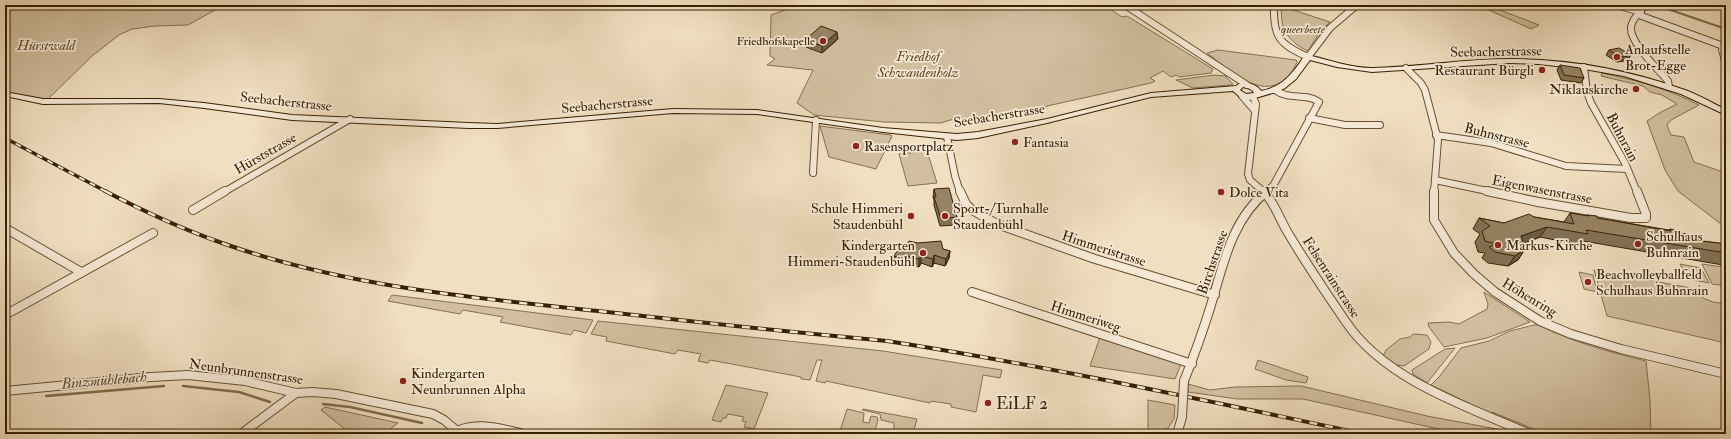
<svg xmlns="http://www.w3.org/2000/svg" width="1731" height="439" font-family="'IM FELL Double Pica',serif">
  <style>
    .green { fill: #d2bfa0; stroke: #857050 }
    .lines { fill: none; stroke-linecap: round; stroke-linejoin: round }
    .stream-far1 { stroke: #816c4c; stroke-width: 2 }
    .stream { stroke: #816c4c; stroke-width: 2.5 }
    .street-far1-casing { stroke: #665030; stroke-width: 8 }
    .street-casing { stroke: #665030; stroke-width: 10 }
    .secondary-casing { stroke: #382000; stroke-width: 2 }
    .street-far1 { stroke: #f6ead7; stroke-width: 6 }
    .street { stroke: #f6ead7; stroke-width: 8 }
    .secondary { fill: #f6ead7; fill-rule: evenodd }
    .rail-far1-casing { stroke: #382000; stroke-width: 3.5 }
    .rail-casing { stroke: #382000; stroke-width: 4 }
    .rail-far1 { stroke: #f6ead7; stroke-width: 2; stroke-dasharray: 6; stroke-linecap: butt }
    .rail { stroke: #f6ead7; stroke-width: 2.5; stroke-dasharray: 8; stroke-linecap: butt }
    .street-bridge-casing { stroke: #665030; stroke-width: 10; stroke-linecap: butt }
    .street-bridge { stroke: #f6ead7; stroke-width: 8 }
    .wall { fill: #837156; stroke: #382000 }
    .shaded-wall { fill: #6a5c46; stroke: #382000 }
    .building { fill: #988364; stroke: #382000 }
    .poi-dot { fill: #8f2418; stroke: #f6ead7; stroke-width: 1.5 }
    .labels { text-anchor: middle; stroke-width: 3.5; stroke-linejoin: round; paint-order: stroke }
    .far-park-label { font-size: 12px; font-style: italic; fill: #5e4828; stroke: #f6ead7 }
    .far-poi-label { font-size: 12px; fill: #382000; stroke: #f6ead7; text-anchor: end }
    .park-label { font-size: 14px; font-style: italic; fill: #5e4828; stroke: #f6ead7 }
    .poi-label { font-size: 14px; fill: #382000; stroke: #f6ead7; text-anchor: start }
    .street-label { font-size: 14px; fill: #382000; stroke: #f6ead7 }
    .water-label { font-size: 15px; font-style: italic; fill: #634c2c; stroke: #f6ead7 }
    .near-poi-label { font-size: 17px; fill: #382000; stroke: #f6ead7; text-anchor: start }
  </style>
  <rect width="100%" height="100%" fill="#f1dfc1"/>
  <filter id="stains"><feTurbulence type="fractalNoise" baseFrequency=".005" numOctaves="4"/><feColorMatrix values="0 0 0 0 .2 0 0 0 0 .09 0 0 0 0 .02 0 0 0 .5 -.17"/></filter>
  <radialGradient id="worn" r=".72"><stop offset=".6" stop-color="#630" stop-opacity="0"/><stop offset="1" stop-color="#630" stop-opacity=".3"/></radialGradient>
  <g class="green">
    <polygon points="5,5 224,5 188,25 155,26 132,29 119,35 92,56 47,100 22,97 5,91"/>
    <polygon points="799,5 1104,5 1122,17 1127,16 1213,69 1211,73 1179,77 1176,75 1171,77 1163,71 1150,78 1155,81 1151,83 1047,106 986,117 950,120 941,123 884,122 814,115 797,103 813,70 767,65 775,59 770,56 771,15"/>
    <polygon points="1485,5 1487,5 1539,25 1531,29 1482,7"/>
    <path d="M1281,6l49,16 -12,13 -10,16c-5,-2 -8,-4 -12,-7 -15,-13 -14,-20 -15,-38z"/>
    <path d="M1218,50l78,10 1,2c-3,6 -6,14 -12,18 -26,20 -58,-12 -78,-27z"/>
    <path d="M1602,73c34,7 66,16 97,32l-28,15 -4,5 4,10 13,2 10,25 32,11v55l-48,-37 -13,-21 -18,-49 14,-9 16,-8 -15,-9 -12,-3 -7,-6 -42,-10z"/>
    <polygon points="1214,75 1225,76 1233,84 1230,85 1193,88 1176,80"/>
    <polygon points="820,126 891,135 892,136 876,169 829,157"/>
    <polygon points="927,151 937,183 908,186 899,154"/>
    <polygon points="1680,264 1701,268 1709,283 1688,279"/>
    <polygon points="1702,264 1723,267 1726,273 1726,286 1712,284"/>
    <polygon points="1594,270 1691,288 1705,299 1713,302 1726,304 1726,343 1607,316"/>
    <polygon points="1579,272 1593,275 1597,292 1584,289"/>
    <polygon points="1484,292 1530,322 1487,338 1444,347 1429,327 1428,323 1449,322 1459,324 1487,309 1488,304"/>
    <polygon points="392,295 593,320 586,333 574,330 571,335 500,322 503,317 463,310 460,314 388,301"/>
    <polygon points="598,321 883,351 1002,370 1000,378 983,375 976,412 951,407 951,404 931,401 930,403 826,381 825,383 816,381 822,360 817,360 810,380 801,379 801,377 710,360 708,363 698,361 701,354 678,350 675,354 606,341 607,337 591,334"/>
    <path d="M1534,325h4c35,17 71,27 108,36l4,39 1,34h-105l-54,-22 -1,2 -60,-29 8,-8 22,-29 28,-7 21,-10z"/>
    <polygon points="1413,334 1427,335 1431,342 1429,349 1404,366 1396,365 1383,356 1386,350 1400,339 1410,337"/>
    <polygon points="1100,337 1181,364 1175,379 1090,366"/>
    <polygon points="1455,348 1427,383 1413,374 1412,370 1445,349"/>
    <polygon points="1258,360 1308,377 1306,383 1286,380 1255,369"/>
    <polygon points="1188,384 1210,390 1235,387 1301,386 1427,416 1523,434 1461,434 1303,399 1237,399 1188,392"/>
    <polygon points="726,385 768,393 754,429 744,427 746,422 742,421 744,417 728,414 726,418 723,418 721,422 712,420"/>
    <polygon points="1148,400 1175,405 1174,419 1164,434 1148,434"/>
    <polygon points="325,407 398,423 384,434 351,434 321,410"/>
    <polygon points="847,409 864,413 863,422 869,423 871,416 877,417 878,420 874,434 839,434"/>
    <polygon points="863,409 917,419 913,434 894,430 894,423 881,420 880,414 862,410"/>
  </g>
  <g class="lines">
    <polyline class="stream-far1" points="1656,5 1726,29"/>
    <g class="stream">
      <polyline points="183,386 239,392 270,402"/>
      <polyline points="46,396 164,386"/>
      <polyline points="323,404 350,407 422,423"/>
    </g>
    <defs>
      <g id="street-far1">
        <polyline points="1125,5 1247,85"/>
        <path d="M1274,5c-1,32 5,39 34,52l22,-29 27,-23"/>
        <polyline points="1617,5 1641,12"/>
        <path d="M1646,5c-5,5 -15,16 -15,23 -1,15 28,42 37,53l1,6"/>
        <polyline points="1639,15 1726,47"/>
        <polyline points="1724,46 1722,50 1726,63"/>
        <polyline points="1584,67 1587,92 1591,103 1625,163 1637,192"/>
        <polyline points="1406,68 1421,83 1425,90 1438,140 1434,192"/>
        <polyline points="1242,96 1255,111"/>
        <polyline points="1253,97 1256,104 1248,174 1250,180 1264,192"/>
        <polyline points="1309,118 1345,125 1380,125"/>
        <polyline points="1436,135 1491,143 1566,166 1627,169"/>
        <polyline points="947,137 955,176 960,192"/>
        <polyline points="813,173 816,120"/>
        <polyline points="1435,180 1492,192"/>
        <polyline points="224,192 350,119"/>
        <path d="M1265,192l8,-6 46,-84c-14,-10 -29,-1 -44,-12"/>
      </g>
      <g id="street">
        <polyline points="960,191 966,204 972,210 997,224 1095,259 1215,295"/>
        <path d="M1263,191c11,10 17,29 25,42 18,30 38,60 58,89 39,58 122,85 184,112"/>
        <polyline points="1434,191 1434,220 1454,253 1474,274 1495,292 1540,321 1571,334 1621,349 1726,374"/>
        <polyline points="1487,191 1538,202 1631,218 1646,218 1646,214 1637,191"/>
        <polyline points="193,210 225,191"/>
        <polyline points="5,228 81,272"/>
        <polyline points="972,292 1192,364"/>
        <polyline points="5,315 153,233"/>
        <path d="M1184,381c10,-25 19,-50 27,-76 12,-40 21,-86 56,-114"/>
        <polyline points="5,391 151,377 188,375 245,381 296,393 312,392 336,394 433,414 444,420 456,430"/>
        <polyline points="241,434 296,393"/>
        <path d="M451,434c23,-14 48,-6 73,0"/>
        <polyline points="1177,434 1182,417"/>
      </g>
      <path id="secondary" d="M1305,55h3c21,5 43,13 65,13 46,-1 91,-9 137,-9 59,0 120,11 175,31 14,5 28,13 41,20v5l-45,-21 -57,-18 -40,-7 -46,-5 -29,-1 -137,9 -35,-5 -27,-7 -14,19 -11,9 -6,3 -30,9 -8,-2 -8,-7 -82,6 -104,26 -69,15 -21,2 -74,-8 -126,-18 -84,-1 -176,15h-28l-177,-8 -88,-12 -45,-5 -116,1 -38,-8v-4l38,7h116l45,4 88,12 177,8 28,1 176,-15 84,1 126,18 74,6 21,-2 69,-13 104,-26 85,-7c7,-6 21,-2 25,5 22,-4 32,-18 44,-36zM1243,87l5,1 5,3 1,2 -8,1 -6,-4z"/>
    </defs>
    <use href="#street-far1" class="street-far1-casing"/>
    <use href="#street" class="street-casing"/>
    <use href="#secondary" class="secondary-casing"/>
    <use href="#street-far1" class="street-far1"/>
    <use href="#street" class="street"/>
    <use href="#secondary" class="secondary"/>
    <defs>
      <polyline id="rail-far1" points="5,138 107,192"/>
      <path id="rail" d="M105,191c38,20 77,38 117,52 121,43 250,55 376,68 97,11 193,21 289,30 161,25 319,60 478,93"/>
    </defs>
    <use href="#rail-far1" class="rail-far1-casing"/>
    <use href="#rail" class="rail-casing"/>
    <use href="#rail-far1" class="rail-far1"/>
    <use href="#rail" class="rail"/>
    <defs>
      <polyline id="street-bridge" points="1182,417 1184,381"/>
    </defs>
    <use href="#street-bridge" class="street-bridge-casing"/>
    <use href="#street-bridge" class="street-bridge"/>
  </g>
  <g class="wall">
    <polygon points="838,39 822,53 806,47 805,40"/>
    <polygon points="1609,50 1628,60 1617,62 1606,55"/>
    <polygon points="1560,65 1584,78 1581,83 1561,80 1557,70"/>
    <polygon points="934,189 957,217 956,225 940,226 934,205 934,200 933,197"/>
    <polygon points="1570,213 1586,216 1587,215 1597,218 1669,230 1670,229 1702,241 1726,244 1726,269 1725,269 1723,265 1583,241 1580,245 1540,237 1524,244 1525,249 1518,260 1508,266 1488,263 1482,258 1485,253 1478,252 1475,242 1480,234 1473,229 1479,218 1504,223 1534,217 1564,222"/>
    <polygon points="917,243 950,251 949,258 945,266 934,263 932,267 921,263 919,267 908,264 906,267 894,264 894,256 904,250"/>
  </g>
  <g class="shaded-wall">
    <polygon points="837,32 838,39 822,53 822,46"/>
    <polygon points="1631,55 1628,60 1617,62 1620,57"/>
    <polygon points="1547,227 1540,237 1514,247 1521,236"/>
    <polygon points="1525,249 1518,260 1508,266 1515,256"/>
    <polygon points="950,251 949,258 945,266 946,259"/>
    <polygon points="934,255 934,263 932,267 933,259"/>
    <polygon points="908,256 908,264 906,267 906,260"/>
    <polygon points="921,256 921,263 919,267 919,259"/>
  </g>
  <g class="building">
    <polygon points="821,26 837,32 822,46 805,40"/>
    <polygon points="1619,48 1631,55 1620,57 1609,50"/>
    <polygon points="1560,65 1580,68 1584,78 1564,75"/>
    <polygon points="949,188 957,217 941,219 934,197 936,197 934,189"/>
    <polygon points="1570,213 1588,216 1587,215 1597,216 1597,218 1671,231 1670,229 1679,231 1680,233 1699,236 1702,241 1726,244 1726,253 1586,230 1588,234 1547,227 1521,236 1525,249 1515,256 1495,252 1489,247 1497,244 1485,241 1482,231 1490,226 1479,218 1504,223 1529,214 1534,217 1574,224"/>
    <polygon points="909,241 917,243 941,241 943,249 950,251 946,259 934,255 933,259 921,256 919,259 908,256 906,260 894,256 899,248 904,250"/>
  </g>
  <g class="poi-dot">
    <circle cx="823" cy="41" r="4"/>
    <circle cx="1617" cy="57" r="4"/>
    <circle cx="1542" cy="70" r="4"/>
    <circle cx="1636" cy="89" r="4"/>
    <circle cx="1015" cy="142" r="4"/>
    <circle cx="856" cy="146" r="4"/>
    <circle cx="1221" cy="192" r="4"/>
    <circle cx="911" cy="216" r="4"/>
    <circle cx="945" cy="216" r="4"/>
    <circle cx="1638" cy="244" r="4"/>
    <circle cx="1498" cy="245" r="4"/>
    <circle cx="923" cy="253" r="4"/>
    <circle cx="1588" cy="282" r="4"/>
    <circle cx="403" cy="381" r="4"/>
    <circle cx="988" cy="403" r="4"/>
  </g>
  <g class="labels">
    <g class="far-park-label">
      <text x="1303" y="33">queerbeete</text>
    </g>
    <g class="far-poi-label">
      <text x="815" y="45">Friedhofskapelle</text>
    </g>
    <g class="park-label">
      <text x="46" y="50">Hürstwald</text>
      <text x="918" y="61">Friedhof<tspan x="918" dy="16">Schwandenholz</tspan></text>
    </g>
    <g class="poi-label">
      <text x="1625" y="54">Anlaufstelle<tspan x="1625" dy="16">Brot-Egge</tspan></text>
      <text x="1534" y="75" text-anchor="end">Restaurant Bürgli</text>
      <text x="1628" y="94" text-anchor="end">Niklauskirche</text>
      <text x="1023" y="147">Fantasia</text>
      <text x="864" y="151">Rasensportplatz</text>
      <text x="1229" y="197">Dolce Vita</text>
      <text x="903" y="213" text-anchor="end">Schule Himmeri<tspan x="903" dy="16">Staudenbühl</tspan></text>
      <text x="953" y="213">Sport-/Turnhalle<tspan x="953" dy="16">Staudenbühl</tspan></text>
      <text x="1646" y="241">Schulhaus<tspan x="1646" dy="16">Buhnrain</tspan></text>
      <text x="915" y="250" text-anchor="end">Kindergarten<tspan x="915" dy="16">Himmeri-Staudenbühl</tspan></text>
      <text x="1506" y="250">Markus-Kirche</text>
      <text x="1596" y="279">Beachvolleyballfeld<tspan x="1596" dy="16">Schulhaus Buhnrain</tspan></text>
      <text x="411" y="378">Kindergarten<tspan x="411" dy="16">Neunbrunnen Alpha</tspan></text>
    </g>
    <g class="street-label">
      <text transform="translate(1496 51) rotate(-1)" y="5">Seebacherstrasse</text>
      <text transform="translate(286 101) rotate(6)" y="5">Seebacherstrasse</text>
      <text transform="translate(607 104) rotate(-5)" y="5">Seebacherstrasse</text>
      <text transform="translate(999 115) rotate(-9)" y="5">Seebacherstrasse</text>
      <text transform="translate(1497 135) rotate(14)" y="5">Buhnstrasse</text>
      <text transform="translate(1623 137) rotate(62)" y="5">Buhnrain</text>
      <text transform="translate(265 153) rotate(-30)" y="5">Hürststrasse</text>
      <text transform="translate(1542 189) rotate(11)" y="5">Eigenwasenstrasse</text>
      <text transform="translate(1104 248) rotate(18)" y="5">Himmeristrasse</text>
      <text transform="translate(1212 262) rotate(-71)" y="5">Birchstrasse</text>
      <text transform="translate(1332 277) rotate(57)" y="5">Felsenrainstrasse</text>
      <text transform="translate(1530 297) rotate(31)" y="5">Höhenring</text>
      <text transform="translate(1086 316) rotate(18)" y="5">Himmeriweg</text>
      <text transform="translate(246 371) rotate(8)" y="5">Neunbrunnenstrasse</text>
    </g>
    <g class="water-label">
      <text transform="translate(104 380) rotate(-5)" y="5">Binzmühlebach</text>
    </g>
    <g class="near-poi-label">
      <text x="996" y="409">EiLF 2</text>
    </g>
  </g>
  <rect width="1731" height="439" fill="none" stroke="#f1dfc1" stroke-width="20"/>
  <rect x="6" y="6" width="1719" height="427" fill="none" stroke="#382000" stroke-width="2"/>
  <rect x="10" y="10" width="1711" height="419" fill="none" stroke="#382000"/>
  <rect width="100%" height="100%" filter="url(#stains)"/>
  <rect width="100%" height="100%" fill="url(#worn)"/>
</svg>
